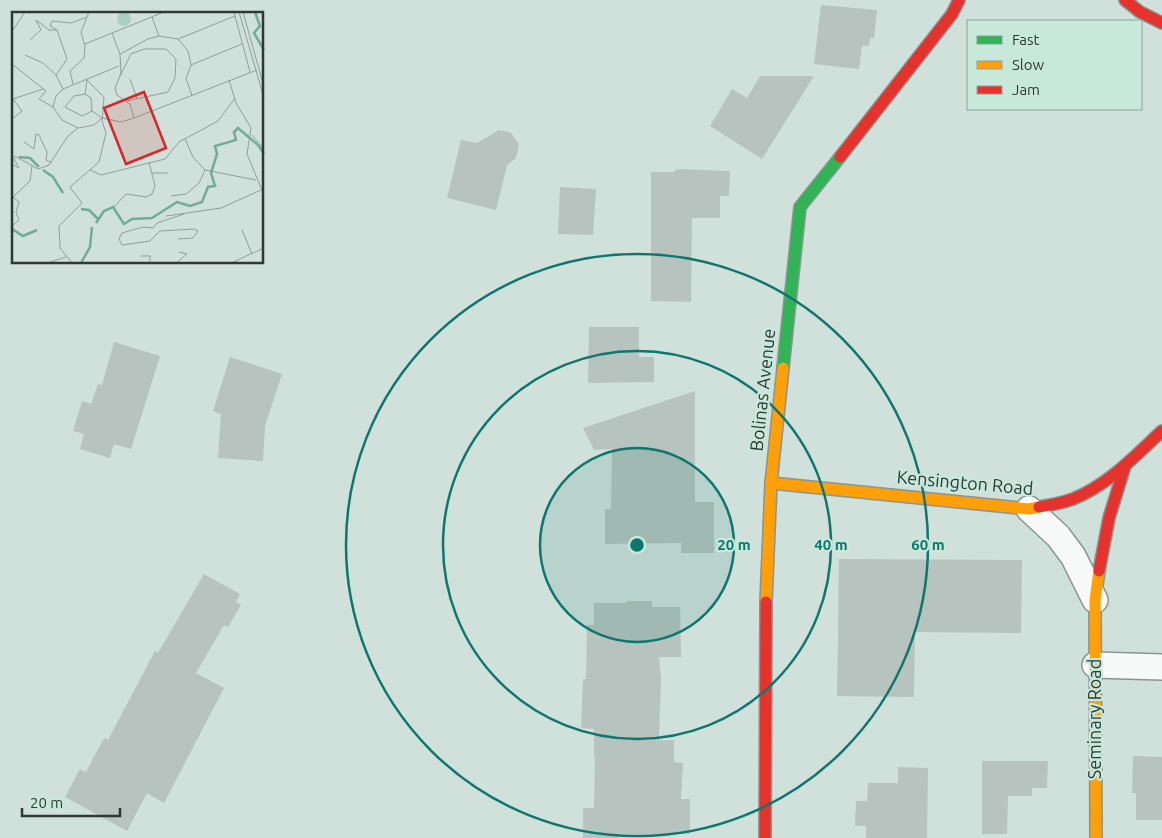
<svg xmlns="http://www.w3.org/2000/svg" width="1162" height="838" font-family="Ubuntu,sans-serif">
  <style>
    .building { fill: #b6c3be }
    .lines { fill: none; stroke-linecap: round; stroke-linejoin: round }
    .street-casing { stroke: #889590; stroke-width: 28 }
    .fast-casing { stroke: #889590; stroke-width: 14 }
    .slow-casing { stroke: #889590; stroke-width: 14 }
    .jam-casing { stroke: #889590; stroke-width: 14 }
    .street { stroke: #f8fafa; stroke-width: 25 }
    .fast { stroke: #30b455; stroke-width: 11 }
    .slow { stroke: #ff9f0a; stroke-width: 11 }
    .jam { stroke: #e5322d; stroke-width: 11 }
    .ring { fill: none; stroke: #0f766e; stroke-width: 2.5 }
    .labels { text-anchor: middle; stroke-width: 4.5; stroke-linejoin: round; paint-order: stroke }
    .street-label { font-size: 18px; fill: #2d3935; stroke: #c9e8dc }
    .inset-river { fill: none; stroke: #72ab98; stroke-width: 2.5 }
    .inset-road { fill: none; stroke: #8f9e99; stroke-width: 1 }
    .view { fill: #d62828; fill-opacity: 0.15; stroke: #d62828; stroke-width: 2.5 }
    .inset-edge { fill: none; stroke: #2d3935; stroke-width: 2.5 }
    .centre { fill: #0f766e; stroke: #c9e8dc; stroke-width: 2.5 }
    .ring-label { font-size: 15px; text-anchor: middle; font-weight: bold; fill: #0f766e; stroke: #c9e8dc; stroke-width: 4.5; stroke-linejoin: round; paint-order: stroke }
  </style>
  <rect width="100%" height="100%" fill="#d0e1db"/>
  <g class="building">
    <polygon points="821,5 877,10 874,38 870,38 869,46 862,46 859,69 814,64"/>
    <polygon points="760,76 814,76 762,159 710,126 732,89 747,98"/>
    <polygon points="499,130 511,133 519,144 516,158 507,165 496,210 447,198 461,140 477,143"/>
    <polygon points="676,169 730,171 729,196 720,196 720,218 692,218 691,302 651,301 651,172 674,172"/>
    <polygon points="560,187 596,189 593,235 558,234"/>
    <polygon points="589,327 639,327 639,357 654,357 654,382 588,383"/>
    <polygon points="114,342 160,356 131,449 114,444 110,458 80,449 84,434 73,431 82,401 91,404 98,384 102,385"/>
    <polygon points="230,357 282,374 265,426 263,461 218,458 221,414 213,411"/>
    <polygon points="695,391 695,502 714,502 714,553 681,553 681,543 605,544 605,509 611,509 612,449 594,450 583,428"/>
    <polygon points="839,559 1022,560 1021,633 915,632 914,697 837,696"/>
    <polygon points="204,574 240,594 236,602 241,605 228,627 224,625 196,673 224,688 164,803 147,793 127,831 65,797 80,769 86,772 104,738 108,740 155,651 158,653"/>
    <polygon points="626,601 652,601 652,607 680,607 681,657 659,657 661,677 659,740 674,740 674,762 683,763 681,799 690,799 690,834 618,834 618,838 583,838 583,808 594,808 595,757 594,757 594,729 581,728 583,679 586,679 587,625 594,625 594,603 626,603"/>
    <polygon points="1133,756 1162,757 1162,820 1136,820 1136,793 1132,793"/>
    <polygon points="982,761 1048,761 1047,788 1032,788 1032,796 1008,796 1007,834 982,834"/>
    <polygon points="898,767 928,768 927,838 866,838 866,826 855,826 856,801 867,801 868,783 898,783"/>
  </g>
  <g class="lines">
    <defs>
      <g id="street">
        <polyline points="1029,509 1058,536 1073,556 1095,600"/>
        <polyline points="1095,665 1162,667"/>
      </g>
      <polyline id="fast" points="783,368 800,207 840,157"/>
      <g id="slow">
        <polyline points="771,483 1029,509 1039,507"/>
        <polyline points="766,602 771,483 783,368"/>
        <polyline points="1096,838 1095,600 1099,571"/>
      </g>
      <g id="jam">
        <polyline points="1125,0 1140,12 1162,23"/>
        <polyline points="840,157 952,14 959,0"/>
        <path d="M1039,507c12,-2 23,-4 34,-8 35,-14 62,-43 89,-68"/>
        <polyline points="1099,571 1109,518 1125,466"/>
        <polyline points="765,838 766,602"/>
      </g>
    </defs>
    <use href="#street" class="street-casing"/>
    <use href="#fast" class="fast-casing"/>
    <use href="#slow" class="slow-casing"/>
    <use href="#jam" class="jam-casing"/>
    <use href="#street" class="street"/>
    <use href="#fast" class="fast"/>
    <use href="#slow" class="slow"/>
    <use href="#jam" class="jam"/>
  </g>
  <circle cx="637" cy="545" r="97" fill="#0f766e" fill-opacity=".12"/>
  <g class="ring">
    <circle cx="637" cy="545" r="97"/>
    <circle cx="637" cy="545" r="194"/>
    <circle cx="637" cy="545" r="291"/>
  </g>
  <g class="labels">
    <g class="street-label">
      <text transform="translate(763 390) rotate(-84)" y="6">Bolinas Avenue</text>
      <text transform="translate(965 483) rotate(5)" y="6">Kensington Road</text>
      <text transform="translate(1095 719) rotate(-90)" y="6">Seminary Road</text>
    </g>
  </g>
  <g transform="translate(12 12)">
    <rect width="251" height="251" fill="#d0e1db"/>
    <path d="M105 7a7 7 0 1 1 14 0a7 7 0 1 1-14 0Z" fill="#abcfc2"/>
    <path class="inset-river" d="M243,0l5,14 -6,7 10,17M7,145l11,1 9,9M31,158l10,7 10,16M69,197l8,1 9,9M84,211l8,-12 9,-4 11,17 8,-5 20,-1 25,-16 13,4 12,-4 6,-15 7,-1 -4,-13 6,-19 -2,-8 21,-6 -2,-8 4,-4 20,17 6,9M0,217l11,7 14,-6M69,251l9,-16 2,-20"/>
    <path class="inset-road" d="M222,0l16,60M227,0l25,86M231,0l21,75M140,5l7,19M24,8l13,10h8M1,18l12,-18M45,18l-7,-4 2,-5 19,2 16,-6M100,21l8,21 1,19 -6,15 2,7 13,9 4,14M166,27l10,12 3,14M18,28l11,-10 -5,-10M73,32l79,-32M108,42l28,-15 11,-3 19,3 57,-23M13,43l18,8 13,12 7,14M0,52l34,27 -7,8 14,8 9,13 16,8M44,63l11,-16 -10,-29M108,64l11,-22 13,-5h22l10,10 -1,19 -7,14 -41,9M118,67l7,20M75,68l-2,14 -11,2 -9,11 17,9 10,-5 10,7M217,68l7,23 15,25 -4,26 17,41M61,72l-3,-13 14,-13 1,-12 -4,-14 8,-20M73,82l6,4 1,13M180,83l-6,-16 5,-14 51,-21M41,95l3,-11 7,-7 56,-23M0,107l10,-8 -9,-12 30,-10M240,123l11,13M173,127l8,18 12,13 51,10M12,130l10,7 2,-15 3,1 8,17 -1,8 6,3M0,152l7,4 -5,-9 1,-3 23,13 11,-4 19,-29 10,-8 16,-3 8,-7 19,4 13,-4 123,-48M78,158l11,5 64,-16 14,-17 39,-21 17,-23M140,161h16M159,184l15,-2 13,-11 6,-13M102,195l12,-13 20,3 6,-3 3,-8 -6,-24M154,204l55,-8 40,-18M0,214l7,-6 -3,-8 3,-10 -6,-5 17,-16 2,-15M230,218l10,24M166,227l15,-1 5,-7 -4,-2 -34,2 -10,10 -28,4 -3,-6 3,-6 21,-6 10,1 4,-5 27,-9M129,244h9v7M35,251l19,-6M60,251l-12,-15 -1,-22 23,-23 -12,-16 29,-25 7,-29 -4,-12 2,-24 -17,-17M164,251l11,-9 -8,-2M219,251l33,-15"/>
    <path class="view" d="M132,80l22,56 -40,16 -22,-56z"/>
    <rect width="251" height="251" class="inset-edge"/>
  </g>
  <circle cx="637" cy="545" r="8" class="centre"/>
  <g class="ring-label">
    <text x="734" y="550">20 m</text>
    <text x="831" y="550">40 m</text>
    <text x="928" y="550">60 m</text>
  </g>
  <rect x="967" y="20" width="175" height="90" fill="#c9e8dc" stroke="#8ba299"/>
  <rect x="977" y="36" width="25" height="8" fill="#30b455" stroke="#8ba299"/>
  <text x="1012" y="45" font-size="15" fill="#2d3935">Fast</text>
  <rect x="977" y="61" width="25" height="8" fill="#ff9f0a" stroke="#8ba299"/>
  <text x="1012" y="70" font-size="15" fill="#2d3935">Slow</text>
  <rect x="977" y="86" width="25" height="8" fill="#e5322d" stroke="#8ba299"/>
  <text x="1012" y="95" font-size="15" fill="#2d3935">Jam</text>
  <path d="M22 808v8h98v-8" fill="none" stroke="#2d3935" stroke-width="2.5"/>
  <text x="30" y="808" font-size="15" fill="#2d3935" stroke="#c9e8dc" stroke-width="4" paint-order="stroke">20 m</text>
</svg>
